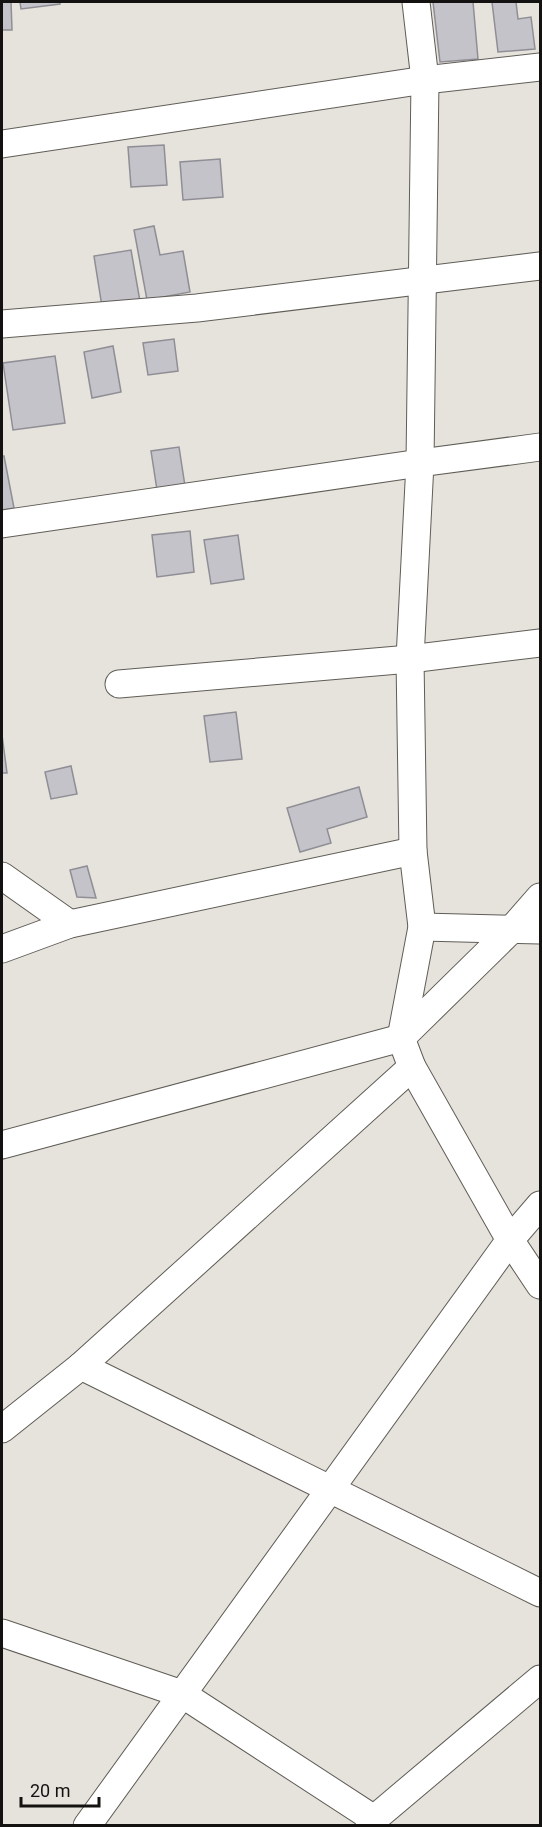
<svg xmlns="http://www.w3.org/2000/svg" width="542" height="1827" font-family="Roboto,sans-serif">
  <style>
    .building { fill: #c4c3ca; stroke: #908e95; stroke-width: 1.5 }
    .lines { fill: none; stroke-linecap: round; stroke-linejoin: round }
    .minor-casing { stroke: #605d57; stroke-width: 29 }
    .minor { stroke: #fff; stroke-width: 27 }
  </style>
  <rect width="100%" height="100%" fill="#e6e2dc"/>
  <g class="building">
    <polygon points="2,2 11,2 12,30 2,30"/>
    <polygon points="20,2 60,2 60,4 21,9"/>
    <polygon points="433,2 473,2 478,59 440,62"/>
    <polygon points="492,2 516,2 518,19 531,17 535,49 498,52"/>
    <polygon points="164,145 167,185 131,187 128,147"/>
    <polygon points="220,159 223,197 183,200 180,162"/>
    <polygon points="154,226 160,255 183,251 190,292 147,300 134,230"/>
    <polygon points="131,250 141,307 103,313 94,256"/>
    <polygon points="174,339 178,371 148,375 143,343"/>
    <polygon points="113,346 121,392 92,398 84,352"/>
    <polygon points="55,356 65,423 13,430 3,363"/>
    <polygon points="179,447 185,486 157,490 151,451"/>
    <polygon points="2,456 4,456 14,508 2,510"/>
    <polygon points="190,531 194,572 157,577 152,535"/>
    <polygon points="238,535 244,579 211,584 204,540"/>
    <polygon points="236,712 242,759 210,762 204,716"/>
    <polygon points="2,735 7,773 2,773"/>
    <polygon points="71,766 77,794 51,799 45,772"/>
    <polygon points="359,787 367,817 327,829 331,843 300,852 287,808"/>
    <polygon points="87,866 96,898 77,897 70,870"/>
  </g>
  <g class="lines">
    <defs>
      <g id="minor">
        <polyline points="416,2 425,80 420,463 410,659 413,851 422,927 401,1038 412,1067 510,1240 540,1285"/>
        <polyline points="2,144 425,80 540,67"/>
        <polyline points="2,324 197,308 540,266"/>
        <polyline points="2,524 420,463 540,447"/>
        <polyline points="119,684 410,659 540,643"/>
        <polyline points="2,876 70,924"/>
        <polyline points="422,927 540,930"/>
        <polyline points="2,949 70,924 413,851"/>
        <polyline points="2,1145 401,1038 512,929 540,897"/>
        <polyline points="81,1366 540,1593"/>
        <polyline points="2,1429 81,1366 412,1067"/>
        <polyline points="2,1633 182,1694 374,1819"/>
        <polyline points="87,1826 510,1240 540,1205"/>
        <polyline points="369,1826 374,1819 540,1679"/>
      </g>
    </defs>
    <use href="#minor" class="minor-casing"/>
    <use href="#minor" class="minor"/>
  </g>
  <rect width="542" height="1827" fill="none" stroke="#141210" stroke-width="6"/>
  <path d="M21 1797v9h78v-9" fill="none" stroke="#141210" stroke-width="3"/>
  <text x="30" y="1797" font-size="18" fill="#141210" stroke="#e6e2dc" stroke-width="4.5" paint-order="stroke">20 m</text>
</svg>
